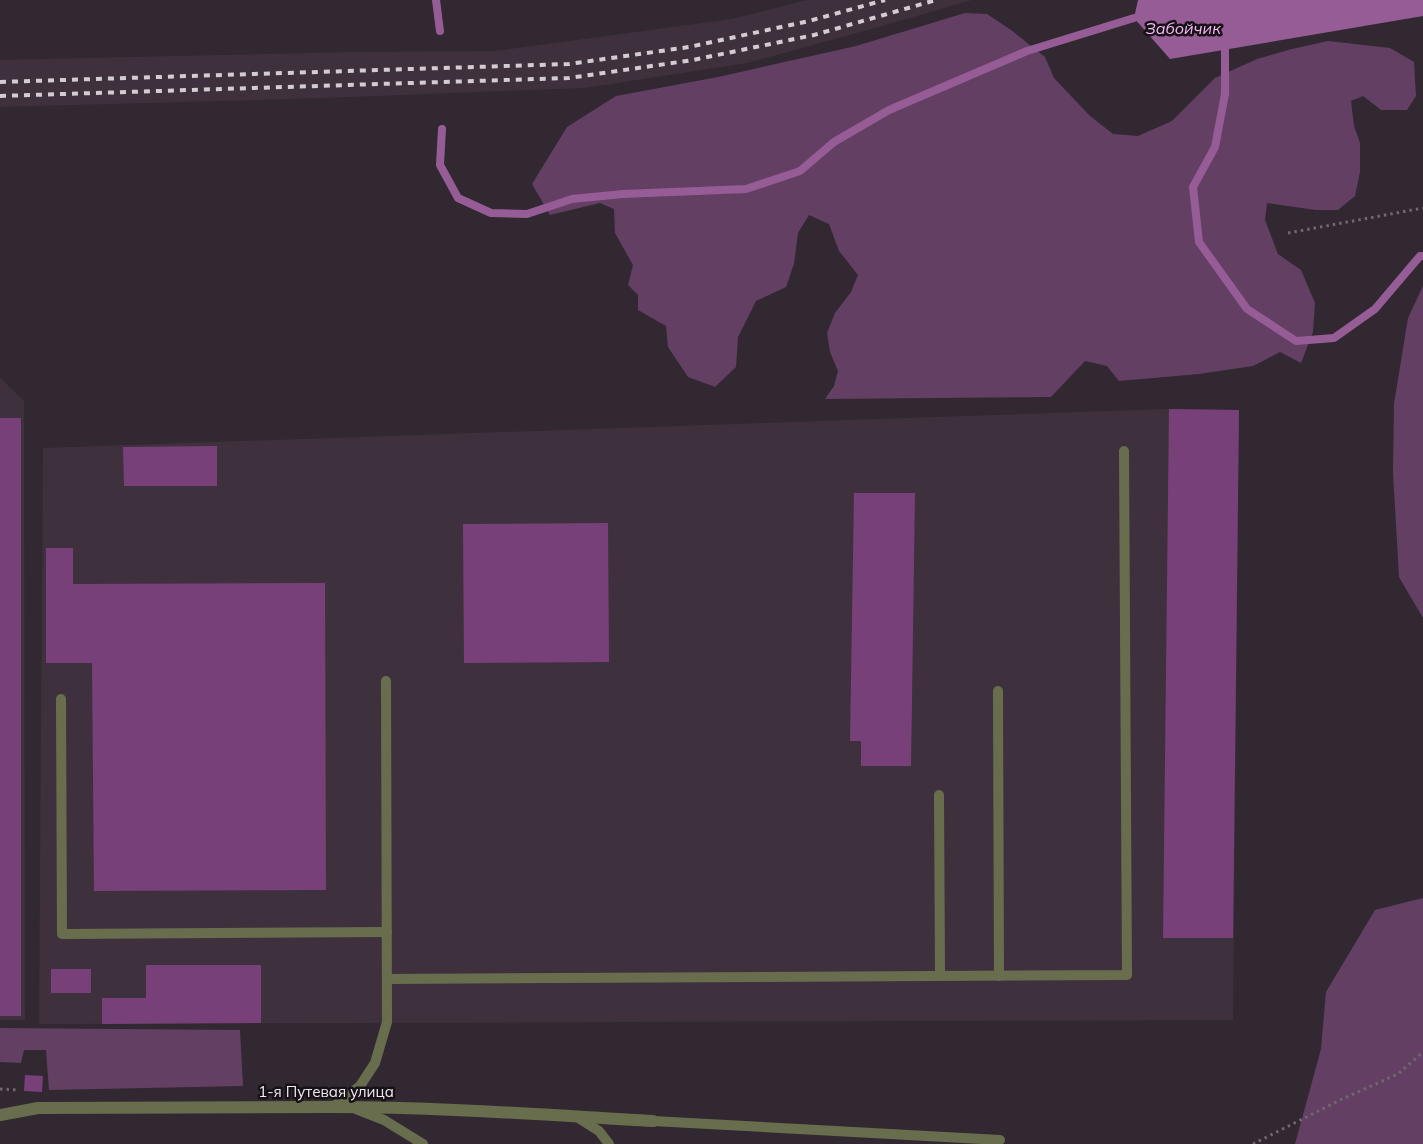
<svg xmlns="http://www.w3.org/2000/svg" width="1423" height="1144" font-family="Mulish,sans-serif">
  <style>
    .built { fill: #3f303e }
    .green { fill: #633f63 }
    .water { fill: #965c96 }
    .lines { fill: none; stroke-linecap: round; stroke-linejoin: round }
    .stream { stroke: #965c96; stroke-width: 8 }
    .building { fill: #784078 }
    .path { stroke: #716870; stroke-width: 3; stroke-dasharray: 2.5 4; stroke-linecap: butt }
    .service { stroke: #686e4d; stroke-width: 10 }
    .minor { stroke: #686e4d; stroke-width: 12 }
    .rail { stroke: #d4ccd3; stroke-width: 4; stroke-dasharray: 6 6; stroke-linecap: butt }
    .labels { text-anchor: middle; stroke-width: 5; stroke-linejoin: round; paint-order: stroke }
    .street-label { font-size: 15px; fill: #f0e9ef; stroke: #171217 }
    .water-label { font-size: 16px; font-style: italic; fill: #f9b8f8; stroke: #171217 }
  </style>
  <rect width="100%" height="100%" fill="#322832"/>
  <g class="built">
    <polygon points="807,0 972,0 875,28 747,63 585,88 324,98 0,107 0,60 354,52 495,51 732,19"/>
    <polygon points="0,378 24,401 25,1020 0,1020"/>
    <polygon points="1169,409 1239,410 1233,1020 39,1024 43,448"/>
  </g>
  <g class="green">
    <polygon points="965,13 987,14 1011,30 1045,57 1054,78 1090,116 1113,134 1138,136 1172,121 1215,78 1257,59 1292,49 1328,41 1390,48 1414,62 1416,96 1407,110 1381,110 1363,96 1351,101 1354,126 1360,143 1360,172 1355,196 1338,210 1316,210 1267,203 1265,220 1278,254 1301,270 1315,303 1313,332 1301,363 1280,352 1253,366 1199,374 1119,381 1107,366 1085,361 1051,397 825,399 834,386 838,371 830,352 827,333 835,313 851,292 858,275 839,251 829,224 809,215 798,233 794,264 786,287 756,301 738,337 736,367 715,387 688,377 668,347 666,326 638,310 638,295 628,285 633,265 615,233 614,209 600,203 550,215 532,184 567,127 616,96 718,77 856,46"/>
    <polygon points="1423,286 1423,618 1399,577 1393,473 1394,404 1408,318"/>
    <polygon points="1423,898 1423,1144 1295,1144 1321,1049 1326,992 1375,910"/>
    <polygon points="0,1028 240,1030 243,1086 49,1090 46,1050 24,1050 21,1063 0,1062"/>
  </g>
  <polygon class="water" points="1138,0 1423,0 1423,16 1170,59 1134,18"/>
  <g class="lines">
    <g class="stream">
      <polyline points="436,0 440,31"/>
      <polyline points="1225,50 1225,94 1215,147 1193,187 1199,242 1247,309 1296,341 1334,338 1375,309 1420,256 1423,256"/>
      <polyline points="442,129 440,165 458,198 491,213 527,214 572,199 623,194 746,189 800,171 834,142 889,110 1027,51 1134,18"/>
    </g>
  </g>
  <g class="building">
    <polygon points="1169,409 1239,410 1233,938 1163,938"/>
    <rect x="0" y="418" width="21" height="598"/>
    <polygon points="217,446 217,486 124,486 123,447"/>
    <polygon points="854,493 915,493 911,766 861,766 861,741 850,741"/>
    <polygon points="608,523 609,662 464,663 463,524"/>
    <polygon points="46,548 73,548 73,584 325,583 326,890 94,891 92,663 46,663"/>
    <polygon points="146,965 261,965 261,1023 102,1024 102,998 146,998"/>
    <rect x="51" y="969" width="40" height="24"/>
    <polygon points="25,1075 43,1076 42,1092 24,1091"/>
  </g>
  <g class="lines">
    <g class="path">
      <polyline points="1288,233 1423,208"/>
      <polyline points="0,1089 19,1090"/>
      <polyline points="1253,1144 1340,1100 1398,1074 1423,1052"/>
    </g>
    <g class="service">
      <polyline points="998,691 999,976"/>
      <polyline points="61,699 62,934 387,932"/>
      <polyline points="939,795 940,976"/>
      <polyline points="387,979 1127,975 1124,451"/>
      <polyline points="333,1107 360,1086 375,1063 387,1022 386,681"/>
      <polyline points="356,1109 384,1120 423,1144"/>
      <polyline points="577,1117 599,1131 609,1144"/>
      <polyline points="653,1121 1000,1140"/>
    </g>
    <path class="minor" d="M0,1115l38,-7c98,0 196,-1 294,-1 107,0 214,8 321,14"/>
    <g class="rail">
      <polyline points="0,82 569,64 689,47 809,21 885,0"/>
      <polyline points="0,96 569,78 693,60 814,35 936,0"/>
    </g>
  </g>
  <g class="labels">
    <g class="street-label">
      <text x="326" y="1097">1-я Путевая улица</text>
    </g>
    <g class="water-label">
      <text x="1183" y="34">Забойчик</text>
    </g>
  </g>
</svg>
